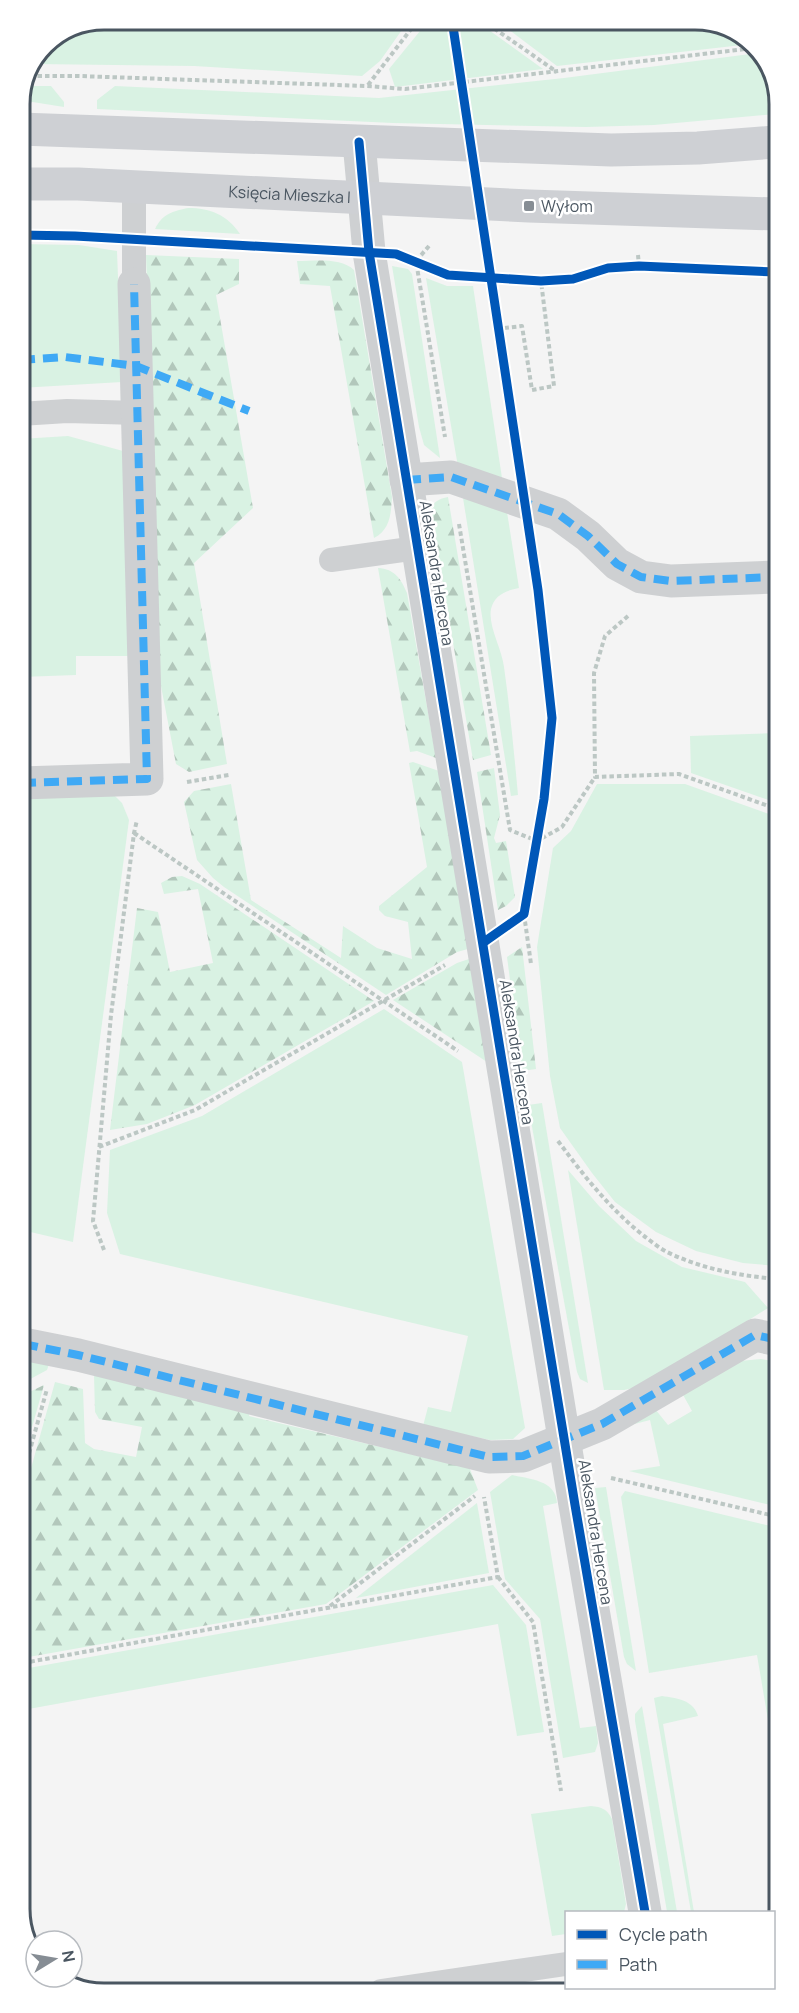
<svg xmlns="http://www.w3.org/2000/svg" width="799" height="2013" font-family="Manrope,sans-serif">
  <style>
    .green { fill: #d9f2e3 }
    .forest { fill: url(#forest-firs) }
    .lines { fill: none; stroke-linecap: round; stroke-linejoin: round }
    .path { stroke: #bcc7c4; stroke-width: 4; stroke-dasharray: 4.5 3; stroke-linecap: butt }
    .lane { stroke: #ced0d2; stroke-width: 24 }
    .street { stroke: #ced0d2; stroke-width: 33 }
    .secondary { stroke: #ced0d4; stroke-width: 33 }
    .quiet { stroke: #3fa9f5; stroke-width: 8; stroke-dasharray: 15 8; stroke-linecap: butt }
    .cycleway-casing { stroke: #fff; stroke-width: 13 }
    .cycleway { stroke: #0057b8; stroke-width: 9 }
    .poi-dot { fill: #868d94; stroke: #fff; stroke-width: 2 }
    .labels { text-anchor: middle; stroke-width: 5; stroke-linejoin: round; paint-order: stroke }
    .street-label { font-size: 16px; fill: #4a5661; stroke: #fff }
    .poi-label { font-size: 16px; fill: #4a5661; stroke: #fff; text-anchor: start }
    .rim { fill: none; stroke: #4a5661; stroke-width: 3 }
  </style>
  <defs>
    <pattern id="forest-firs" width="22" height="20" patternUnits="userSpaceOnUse" patternTransform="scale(1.5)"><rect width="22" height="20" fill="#d9f2e3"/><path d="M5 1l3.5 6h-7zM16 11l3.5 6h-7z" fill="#b2c7bb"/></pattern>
  </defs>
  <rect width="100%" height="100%" fill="#f4f4f4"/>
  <g class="green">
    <polygon points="104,20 409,20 380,61 362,76 194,66 35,64 44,44"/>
    <polygon points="429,20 475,20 543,69 395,87 389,69"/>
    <polygon points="496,20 701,20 747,37 751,44 557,66"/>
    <polygon points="758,53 775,77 775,114 654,125 586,127 393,123 97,109 97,100 115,86 379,98 564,78"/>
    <polygon points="25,86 51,86 64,102 64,107 20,100"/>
    <path d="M188,208c23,0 39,7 52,26l-85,-5c7,-15 18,-18 33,-21z"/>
    <polygon points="20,244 79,245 117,251 122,382 20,388"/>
    <polygon points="392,266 408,269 412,274 440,458 424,445 419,427"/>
    <polygon points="426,278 447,286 473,286 502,478 458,467"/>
    <polygon points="68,436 123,451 129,656 76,656 76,675 21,677 20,439"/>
    <path d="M463,498l44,14 12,76c-12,2 -25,7 -28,21 -3,18 11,40 13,58 6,42 10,85 14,128l-7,1z"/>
    <polygon points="777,733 777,803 691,773 690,736"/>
    <polygon points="597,784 685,784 777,817 778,1266 743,1263 696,1251 656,1232 615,1202 592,1173 560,1128 550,1076 537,947 553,848 571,831"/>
    <polygon points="114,795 122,803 129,820 73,1242 22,1230 21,799"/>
    <polygon points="384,1009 462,1062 525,1428 513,1439 490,1440 423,1426 428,1407 451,1412 468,1336 120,1254 107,1213 110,1150 202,1116"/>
    <polygon points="542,1103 588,1383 580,1379 577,1372 528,1105"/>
    <polygon points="568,1170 599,1206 636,1241 682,1267 745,1282 768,1308 643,1386 624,1390 604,1390"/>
    <polygon points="761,1359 778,1362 779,1507 629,1471 660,1466 650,1420 623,1427 655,1409 668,1425 692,1411 682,1393 740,1361"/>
    <path d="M512,1475c17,4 44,5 45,28l-14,3 37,222 16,-2 2,17 -3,9 -32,6 -23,-139 -35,-40 -15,-87z"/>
    <polygon points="606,1487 636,1671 627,1664 624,1657 595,1488"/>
    <polygon points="625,1491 779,1528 779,1785 757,1655 649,1673 621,1497"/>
    <polygon points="477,1503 489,1573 356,1598"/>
    <polygon points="493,1585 526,1625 544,1732 517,1736 498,1624 23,1710 23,1669"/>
    <path d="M662,1696c14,2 32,4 36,20l-35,8 31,188h-3l-37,-214z"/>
    <polygon points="642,1706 677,1912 667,1912 635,1721 635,1714"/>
    <path d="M591,1806c11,1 16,3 21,13l14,85 -2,8h-58v22l-14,2 -21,-122z"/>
    <polygon points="566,1985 566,1988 628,1988 631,1990 536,1990"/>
  </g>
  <g class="forest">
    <polygon points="146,255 239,259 239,284 216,295 253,508 194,563 227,764 189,772 176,764 160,681"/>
    <path d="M297,261c17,0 44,-4 57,9l38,227c-1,17 -2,33 -18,41l-44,-252 -30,-2z"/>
    <path d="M448,497l43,258 -18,5 -42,-247c1,-11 7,-14 17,-16z"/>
    <path d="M378,568c17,1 23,11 29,25l29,165 -19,-7 -7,1z"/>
    <polygon points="413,762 439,771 468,949 457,952 386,995 224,887 213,878 197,860 184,802 194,791 231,784 251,900 341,958 343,926 377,948 412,959 408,922 385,916 379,910 379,906 427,867 409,763"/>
    <polygon points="494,768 500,815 494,838 496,843 506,841 515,897 506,906 498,910 477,772"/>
    <polygon points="182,876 200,884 374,1001 195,1105 147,1124 110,1130 137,908 158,912 170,972 213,963 198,889 164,894 161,883 172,877"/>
    <polygon points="522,947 536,1069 522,1071 507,957"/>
    <polygon points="469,959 487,1062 393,1000 457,963"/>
    <polygon points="23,1358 49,1364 47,1370 23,1383"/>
    <polygon points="94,1375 250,1411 249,1416 457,1465 468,1464 478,1490 326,1604 23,1658 23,1497 55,1382 83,1389 85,1443 94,1449 136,1457 142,1427 99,1419 95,1412"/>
    <polygon points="44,1385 23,1459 23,1395"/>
  </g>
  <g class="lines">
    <g class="path">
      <polyline points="482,20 557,72"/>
      <polyline points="30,76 79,76 367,86 405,89 754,48"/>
      <polyline points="368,85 418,20"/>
      <polyline points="429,246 416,261 445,437"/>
      <polyline points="638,255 639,266"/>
      <polyline points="497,329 522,326 532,390 554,386 541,281"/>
      <polyline points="459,524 510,830 537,841 562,827 595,777"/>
      <polyline points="628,616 605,636 594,673 595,777 679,774 777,809"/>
      <polyline points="187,782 229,775"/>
      <polyline points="134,833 458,1051"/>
      <polyline points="524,914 531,964"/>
      <path d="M558,1141c26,35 52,68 86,95 7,5 15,12 23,16 35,17 73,24 111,27"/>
      <polyline points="99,1147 195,1110 445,965"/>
      <polyline points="104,1250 93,1221 111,1015 134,833 137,820"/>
      <polyline points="23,1475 47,1389"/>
      <polyline points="611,1478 779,1517"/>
      <polyline points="498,1577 533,1622 561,1791"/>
      <polyline points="330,1606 475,1496"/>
      <polyline points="23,1663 498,1577 484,1497"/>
    </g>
    <g class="lane">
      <polyline points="134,187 134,284"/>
      <polyline points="20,414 67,411 138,413"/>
      <polyline points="331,560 417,548"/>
      <polyline points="381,1991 566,1964"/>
    </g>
    <g class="street">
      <polyline points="359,142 369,252 575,1505 645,1912"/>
      <polyline points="406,480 451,477 558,514 588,536 617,564 641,577 671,581 776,577"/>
      <polyline points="21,783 147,779 134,284"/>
      <polyline points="23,1344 78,1355 489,1457 523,1456 602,1424 755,1335 778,1340"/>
      <polyline points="657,1988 657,1990"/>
    </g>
    <g class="secondary">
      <polyline points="20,129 611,150 698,148 775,142"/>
      <path id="s1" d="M20,184h58l451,22 246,8"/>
    </g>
    <g class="quiet">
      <polyline points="20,360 65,357 136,366 249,411"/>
      <polyline points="406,480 451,477 558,514 588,536 617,564 641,577 671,581 776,577"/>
      <polyline points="21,783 147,779 134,284"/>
      <polyline points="23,1344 78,1355 489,1457 523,1456 602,1424 755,1335 778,1340"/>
    </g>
    <defs>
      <g id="cycleway">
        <polyline points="452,20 538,590 552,718 544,799 524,914 484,942"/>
        <polyline points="359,142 369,252 575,1505 645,1912"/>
        <polyline points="20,235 75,236 396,254 448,275 541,281 573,279 608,268 639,266 776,272"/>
      </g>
    </defs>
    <use href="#cycleway" class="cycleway-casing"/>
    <use href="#cycleway" class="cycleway"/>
  </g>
  <rect class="poi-dot" x="523" y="200" width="12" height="12" rx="3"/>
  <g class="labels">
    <g class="street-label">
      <text dy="6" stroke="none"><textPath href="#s1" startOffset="270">Księcia Mieszka I</textPath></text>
      <text transform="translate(437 573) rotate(81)" y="6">Aleksandra Hercena</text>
      <text transform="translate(517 1052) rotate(81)" y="6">Aleksandra Hercena</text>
      <text transform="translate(596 1532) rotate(81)" y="6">Aleksandra Hercena</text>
    </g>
    <g class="poi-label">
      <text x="541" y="212">Wyłom</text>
    </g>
  </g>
  <path d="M0 0H799V2013H0ZM104 30H695A74 74 0 0 1 769 104V1909A74 74 0 0 1 695 1983H104A74 74 0 0 1 30 1909V104A74 74 0 0 1 104 30Z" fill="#fff" fill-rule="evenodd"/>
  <path class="rim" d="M104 30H695A74 74 0 0 1 769 104V1909A74 74 0 0 1 695 1983H104A74 74 0 0 1 30 1909V104A74 74 0 0 1 104 30Z"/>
  <rect x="565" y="1911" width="210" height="78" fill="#ffffff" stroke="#b7bbc0" stroke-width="1.5"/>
  <rect x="577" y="1930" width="30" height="9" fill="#0057b8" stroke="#b7bbc0" stroke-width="1.5"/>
  <text x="619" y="1941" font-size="18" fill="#4a5661">Cycle path</text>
  <rect x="577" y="1960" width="30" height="9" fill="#3fa9f5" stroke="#b7bbc0" stroke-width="1.5"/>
  <text x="619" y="1971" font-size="18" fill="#4a5661">Path</text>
  <g transform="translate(54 1959) rotate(79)"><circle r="28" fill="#ffffff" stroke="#b7bbc0" stroke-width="1.5"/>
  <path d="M0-4.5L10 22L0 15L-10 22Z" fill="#868d94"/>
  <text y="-9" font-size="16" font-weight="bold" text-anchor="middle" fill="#4a5661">N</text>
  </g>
</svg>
